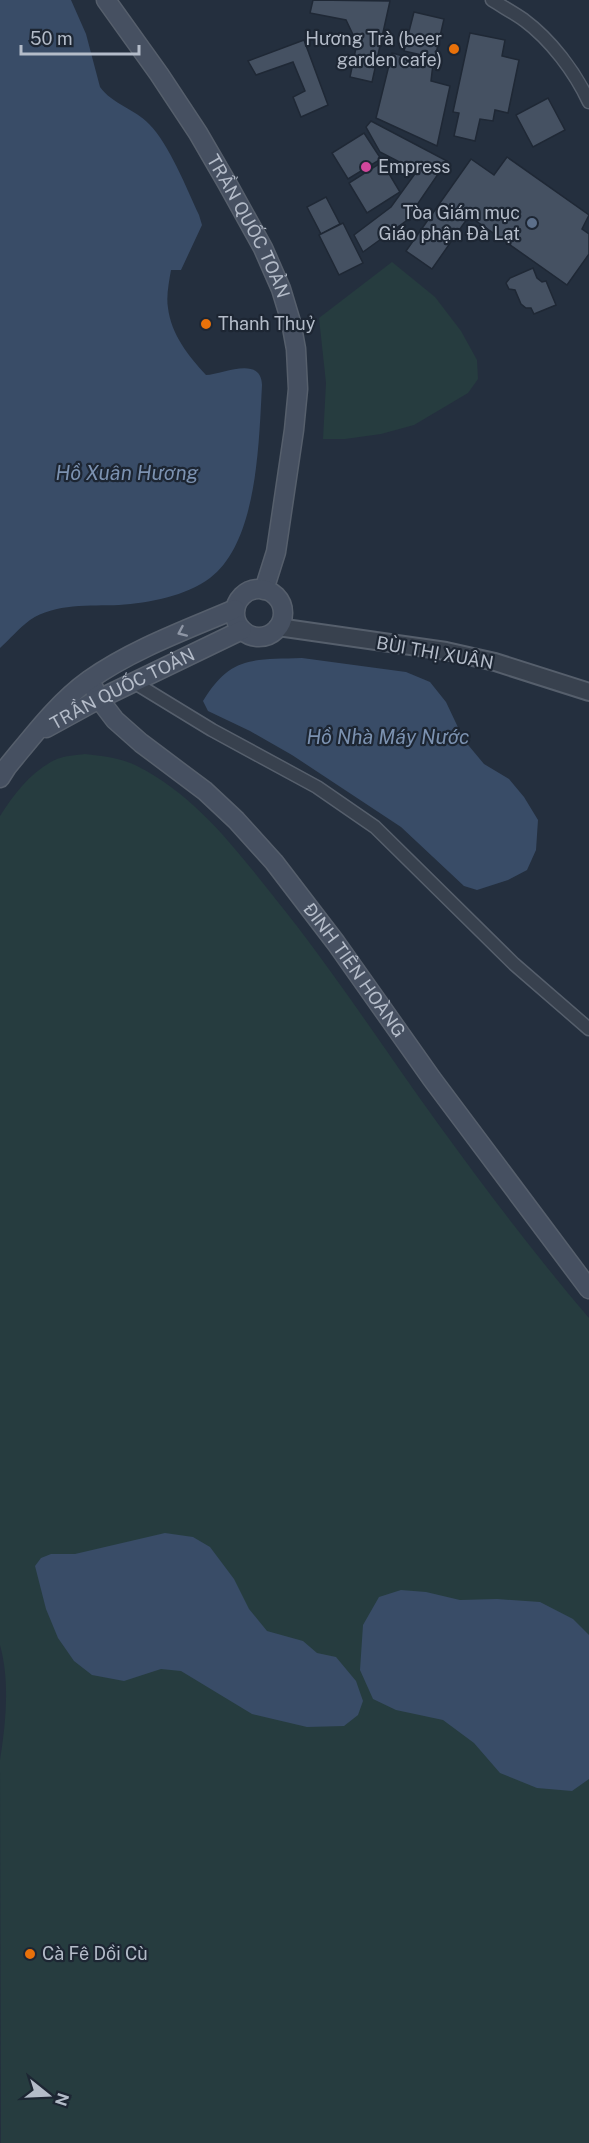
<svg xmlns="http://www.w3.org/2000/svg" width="589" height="2143" font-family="'Public Sans',sans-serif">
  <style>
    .green { fill: #263c3f }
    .water { fill: #394c67 }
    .building { fill: #455162; stroke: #1f2835; stroke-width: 1.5 }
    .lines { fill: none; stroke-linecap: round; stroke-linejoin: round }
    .minor-casing { stroke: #565f6c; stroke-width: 15 }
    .tertiary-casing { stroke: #565f6c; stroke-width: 20 }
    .secondary-casing { stroke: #565f6c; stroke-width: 21 }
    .minor { stroke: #38414e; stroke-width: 12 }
    .tertiary { stroke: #38414e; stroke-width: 16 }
    .secondary { stroke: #465061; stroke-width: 18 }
    .oneway { stroke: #8e96a5 }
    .food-dot { fill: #e8710a; stroke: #1d2633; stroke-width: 2 }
    .hotel-dot { fill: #d1479c; stroke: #1d2633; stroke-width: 2 }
    .service-dot { fill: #5c6f8a; stroke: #1d2633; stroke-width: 2 }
    .labels { text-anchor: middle; stroke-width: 4.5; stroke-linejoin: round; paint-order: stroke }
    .poi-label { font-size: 18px; fill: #b4bcc9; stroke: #1d2633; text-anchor: start }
    .street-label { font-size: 18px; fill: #b4bcc9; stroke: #1d2633 }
    .water-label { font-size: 20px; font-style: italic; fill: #7c92b1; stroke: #1d2633 }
  </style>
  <rect width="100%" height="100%" fill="#242f3e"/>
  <g class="green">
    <polygon points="392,262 435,297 461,331 477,360 478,379 468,393 414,425 381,434 345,439 323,439 326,383 319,318"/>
    <path d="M85,754c18,2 36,4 52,12 58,29 98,82 137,131 59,73 110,152 165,228 48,66 97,131 150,193v825h-588l-1,-383c6,-38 10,-78 0,-115v-829c14,-22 32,-46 57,-57 8,-3 19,-4 28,-5z"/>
  </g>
  <g class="water">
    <path d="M0,0h71l15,34 14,53c12,17 35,22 49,37 20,20 38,65 50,91l3,10 -21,45h-10c-2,12 -5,26 -3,38 3,26 21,49 38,67 17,-1 55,-20 56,10 -3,55 -4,157 -52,193 -24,18 -61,25 -91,27 -29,1 -64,-2 -89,15 -11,8 -20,19 -30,28z"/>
    <path d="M302,658l104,14 24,10 16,20 18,38 20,24 25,15 15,18 14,23 -2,30 -9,20 -19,10 -31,10 -13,-4 -63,-59 -109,-72 -42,-24 -42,-20 -5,-10c28,-46 50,-41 99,-43z"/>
    <polygon points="165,1533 193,1537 210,1547 234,1579 249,1609 267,1631 303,1641 317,1653 336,1657 356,1681 363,1701 358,1715 344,1726 307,1727 252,1714 181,1671 161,1669 124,1681 92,1675 74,1661 58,1638 46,1609 35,1566 41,1558 51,1554 75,1554"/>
    <polygon points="401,1590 426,1592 460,1600 497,1599 540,1602 573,1619 589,1635 589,1779 572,1791 537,1788 500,1773 474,1743 443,1720 396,1710 373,1699 360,1670 363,1625 379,1597"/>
  </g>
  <g class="building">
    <polygon points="313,0 390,1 372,82 350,77 357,43 346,20 310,13"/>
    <polygon points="414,12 444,19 435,58 404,51"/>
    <polygon points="470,33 505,40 502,56 519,60 508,113 495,110 493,121 480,119 475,141 454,136 459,113 453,112"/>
    <polygon points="304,40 328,105 301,117 293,97 305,91 293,62 256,75 248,61"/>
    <polygon points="392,53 433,64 431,81 450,86 437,146 376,118"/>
    <polygon points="548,98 565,130 533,147 516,115"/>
    <polygon points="371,121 447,161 406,221 363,252 354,235 391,207 417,171 380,152 366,127"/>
    <polygon points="364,133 381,159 348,179 332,153"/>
    <polygon points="507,157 589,215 582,229 589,234 589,254 567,285 469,216 432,269 406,251 471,159 494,175"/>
    <polygon points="382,162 400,192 367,213 349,183"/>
    <polygon points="326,197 340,224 321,234 307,207"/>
    <polygon points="343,223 363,263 339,275 319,235"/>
    <polygon points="533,268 537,278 542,282 546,281 556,305 534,314 531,308 526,308 521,304 515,290 509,289 506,283 510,278"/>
  </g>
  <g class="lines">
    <defs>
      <g id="minor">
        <path d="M492,0c11,7 22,13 32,20 27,20 51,52 65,82"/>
        <polyline points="135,683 212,730 317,787 375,827 514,964 589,1029"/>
      </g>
      <polyline id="tertiary" points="278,627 446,651 495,662 589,692"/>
      <g id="secondary">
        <path id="s1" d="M106,0l53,74 39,59 29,50 36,65 18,41 10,33 5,27 2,40 -4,41 -18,122 -12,38"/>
        <circle cx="259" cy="613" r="24"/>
        <path id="s2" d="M90,680l9,19 16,21 26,23 64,48 31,29 38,42 62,81 96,136 157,210"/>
        <path id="s3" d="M46,728l53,-29 143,-69"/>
        <path d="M0,778l7,-11c25,-30 50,-64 82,-87 44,-31 97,-50 146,-71"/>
      </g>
    </defs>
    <use href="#minor" class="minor-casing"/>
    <use href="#tertiary" class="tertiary-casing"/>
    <use href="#secondary" class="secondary-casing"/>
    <use href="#minor" class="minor"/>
    <use href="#tertiary" class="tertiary"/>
    <use href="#secondary" class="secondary"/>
  </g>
  <defs><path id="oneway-chevron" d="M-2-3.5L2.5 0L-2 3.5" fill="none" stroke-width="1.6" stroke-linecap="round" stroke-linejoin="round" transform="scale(1.5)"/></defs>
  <use class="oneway" href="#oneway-chevron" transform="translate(182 632) rotate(156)"/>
  <g class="food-dot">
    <circle cx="454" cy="49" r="6"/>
    <circle cx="206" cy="324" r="6"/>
    <circle cx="30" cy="1954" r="6"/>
  </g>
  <circle class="hotel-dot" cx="366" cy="167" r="6"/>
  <circle class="service-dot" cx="532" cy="223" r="6"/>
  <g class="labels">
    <g class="poi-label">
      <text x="442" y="45" text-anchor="end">Hương Trà (beer<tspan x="442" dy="21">garden cafe)</tspan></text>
      <text x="378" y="173">Empress</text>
      <text x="520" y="219" text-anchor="end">Tòa Giám mục<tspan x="520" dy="21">Giáo phận Đà Lạt</tspan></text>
      <text x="218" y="330">Thanh Thuỷ</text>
      <text x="42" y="1960">Cà Fê Dồi Cù</text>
    </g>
    <g class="street-label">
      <text dy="6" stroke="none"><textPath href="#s1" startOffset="268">TRẦN QUỐC TOẢN</textPath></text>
      <text transform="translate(435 653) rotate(10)" y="6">BÙI THỊ XUÂN</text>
      <text dy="6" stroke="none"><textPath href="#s3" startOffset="86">TRẦN QUỐC TOẢN</textPath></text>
      <text dy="6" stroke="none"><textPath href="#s2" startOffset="396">ĐINH TIÊN HOÀNG</textPath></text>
    </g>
    <g class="water-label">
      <text x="127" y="480">Hồ Xuân Hương</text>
      <text x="388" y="744">Hồ Nhà Máy Nước</text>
    </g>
  </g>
  <g transform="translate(48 2095) rotate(108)" stroke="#1d2633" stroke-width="4.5" paint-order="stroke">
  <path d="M0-4.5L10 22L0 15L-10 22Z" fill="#b4bcc9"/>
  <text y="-9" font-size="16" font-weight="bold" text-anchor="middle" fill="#b4bcc9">N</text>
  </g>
  <path d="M21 45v9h118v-9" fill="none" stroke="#b4bcc9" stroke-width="3"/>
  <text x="30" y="45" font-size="18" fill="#b4bcc9" stroke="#1d2633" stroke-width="4.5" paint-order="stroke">50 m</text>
</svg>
